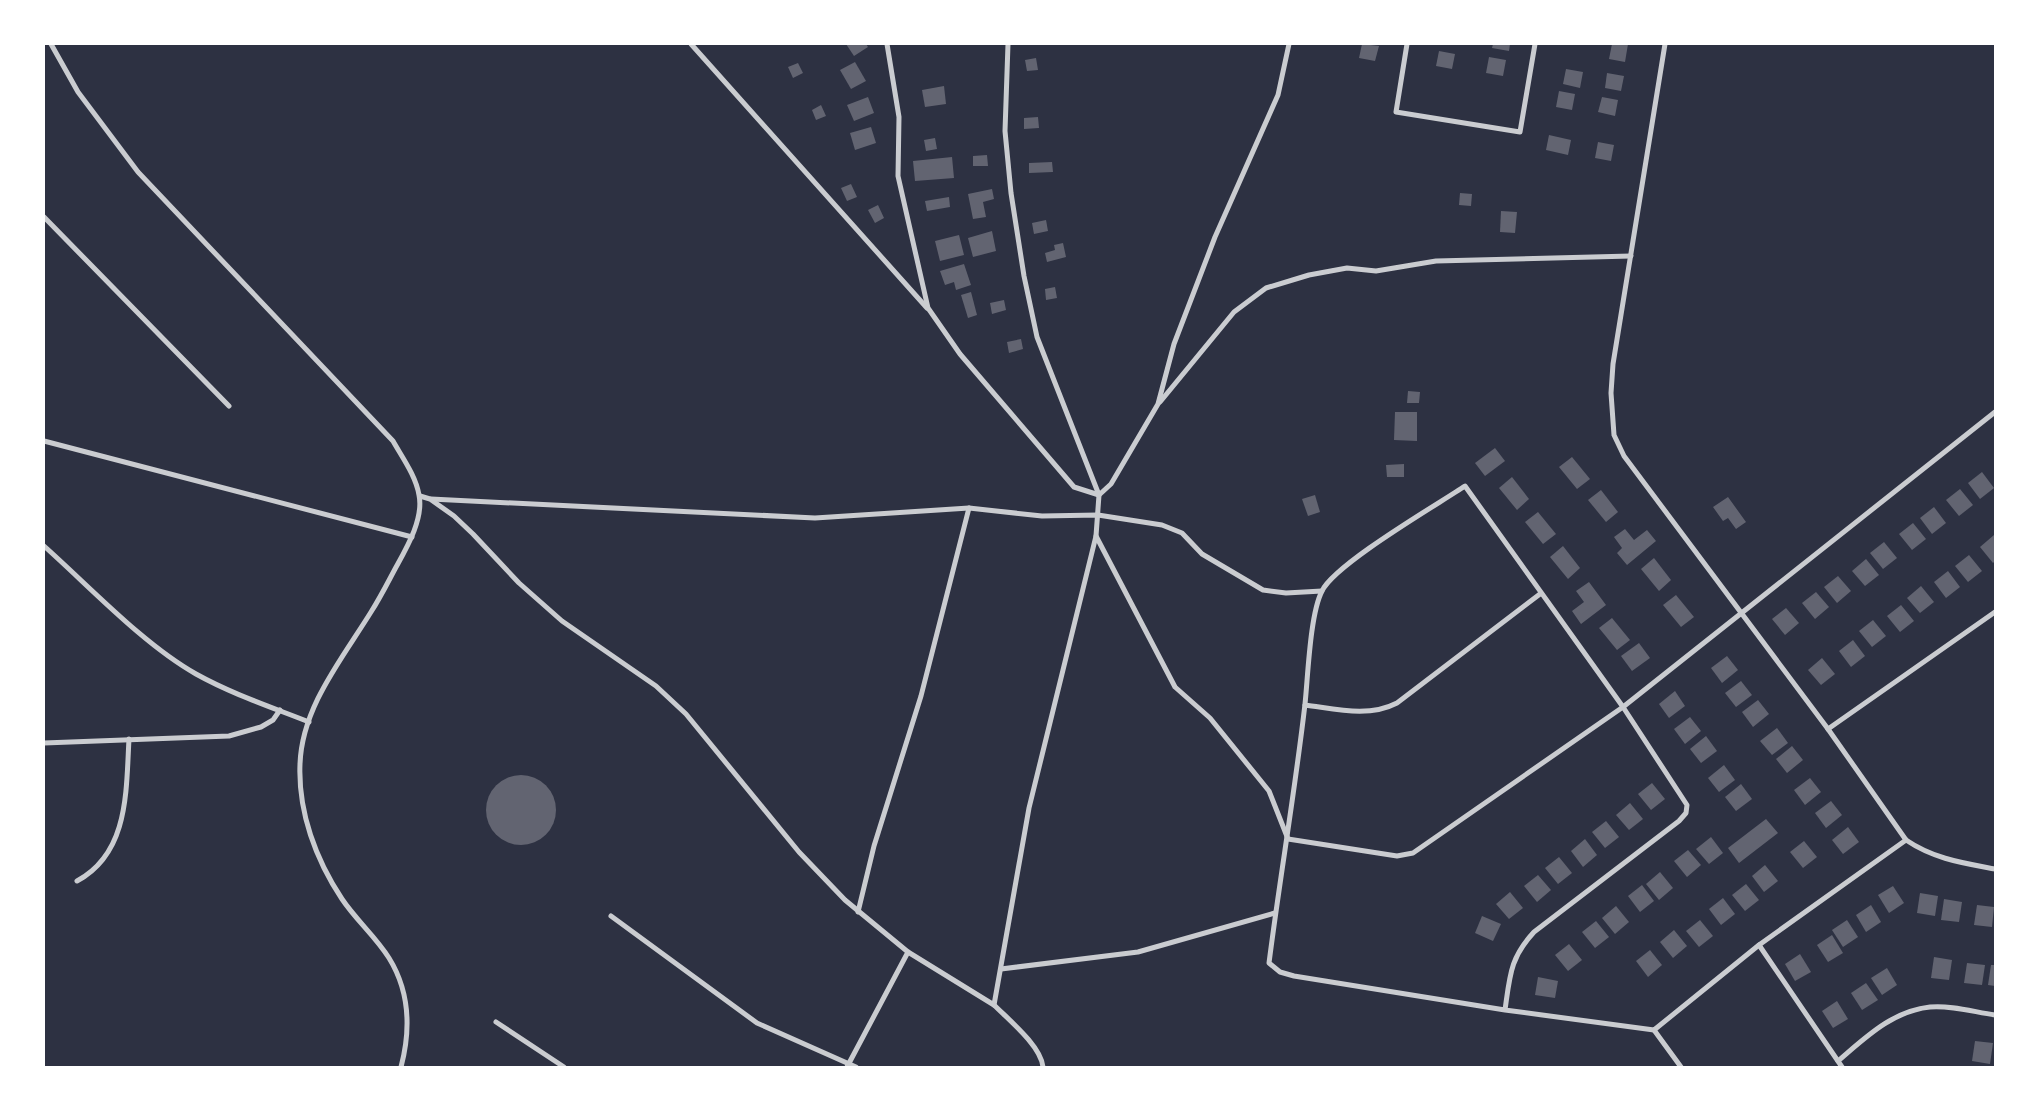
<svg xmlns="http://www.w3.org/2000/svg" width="2039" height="1111" font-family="'DejaVu Sans',sans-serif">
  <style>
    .building { fill: #626471 }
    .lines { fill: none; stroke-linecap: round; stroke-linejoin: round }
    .minor { stroke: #caccd0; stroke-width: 5 }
  </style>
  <rect width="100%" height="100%" fill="#2d3142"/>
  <g class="building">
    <polygon points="846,44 866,44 868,47 854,56"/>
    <polygon points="1362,44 1379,46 1375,61 1359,58"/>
    <polygon points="1493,44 1510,44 1509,51 1492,48"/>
    <polygon points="1612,44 1628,44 1625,62 1609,59"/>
    <polygon points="1439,51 1455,54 1452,69 1436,66"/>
    <polygon points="1489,57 1506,60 1503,76 1486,73"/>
    <polygon points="1036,58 1038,70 1027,71 1025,60"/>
    <polygon points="855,62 866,81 851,89 840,70"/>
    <polygon points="798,63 803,73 793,78 788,67"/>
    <polygon points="1566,69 1583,72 1580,88 1563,84"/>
    <polygon points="1607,73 1624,76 1621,91 1605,88"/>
    <polygon points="944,86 946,104 925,107 922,90"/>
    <polygon points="1559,91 1575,94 1572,110 1556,107"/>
    <polygon points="868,97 874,113 854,121 847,105"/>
    <polygon points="1602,97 1618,100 1615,116 1598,112"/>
    <polygon points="821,105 826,116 816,120 812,110"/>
    <polygon points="1038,117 1039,128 1024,129 1024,118"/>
    <polygon points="871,127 876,143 855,150 850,133"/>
    <polygon points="1549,135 1571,140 1568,155 1546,150"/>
    <polygon points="935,138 937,149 926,151 924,140"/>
    <polygon points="1598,142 1614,145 1611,161 1595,158"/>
    <polygon points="987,155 988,166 973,166 973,156"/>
    <polygon points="952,157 954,178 915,181 913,161"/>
    <polygon points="1052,162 1053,172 1029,173 1029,163"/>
    <polygon points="851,184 857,197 847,201 841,188"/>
    <polygon points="992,189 994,199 983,202 986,217 973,219 968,194"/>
    <polygon points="1460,193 1472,194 1471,206 1459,205"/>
    <polygon points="949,197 950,207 927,211 925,201"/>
    <polygon points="878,205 884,218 875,223 868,210"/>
    <polygon points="1501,211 1517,212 1515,233 1500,232"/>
    <polygon points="1046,220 1048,231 1034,234 1032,223"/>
    <polygon points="992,231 996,251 973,257 968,238"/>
    <polygon points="959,235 964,255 940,261 935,241"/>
    <polygon points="1063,243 1066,257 1047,262 1045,253 1055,250 1054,245"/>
    <polygon points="964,264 971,285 956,290 954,282 945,285 940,271"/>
    <polygon points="1055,287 1057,298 1046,300 1045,289"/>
    <polygon points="971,292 977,315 968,318 961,295"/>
    <polygon points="1004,300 1006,310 992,314 990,303"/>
    <polygon points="1021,339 1023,349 1009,353 1007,342"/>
    <polygon points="1408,391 1420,392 1419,403 1407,403"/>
    <polygon points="1395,412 1417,412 1417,441 1394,440"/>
    <polygon points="1495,448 1505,461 1485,476 1475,463"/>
    <polygon points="1572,457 1590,479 1577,489 1559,467"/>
    <polygon points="1404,464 1404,477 1387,477 1386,465"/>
    <polygon points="1982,472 1994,488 1980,499 1968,483"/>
    <polygon points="1512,477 1529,499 1517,510 1499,488"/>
    <polygon points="1960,489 1973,505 1959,516 1946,500"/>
    <polygon points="1601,490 1618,512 1606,522 1588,500"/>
    <polygon points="1315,495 1320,512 1308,516 1302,499"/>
    <polygon points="1728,497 1746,522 1736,529 1728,518 1723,521 1713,507"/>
    <polygon points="1934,507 1946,523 1932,534 1920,518"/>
    <polygon points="1538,512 1556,534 1543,544 1525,522"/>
    <polygon points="1913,523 1926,539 1912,550 1899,534"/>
    <polygon points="1625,529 1634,540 1647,530 1656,541 1627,565 1617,553 1622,548 1614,537"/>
    <polygon points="1994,535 1995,561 1993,563 1980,547"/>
    <polygon points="1884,542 1897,558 1883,569 1870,553"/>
    <polygon points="1563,546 1580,568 1568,579 1550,557"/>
    <polygon points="1969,555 1982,571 1968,582 1955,566"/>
    <polygon points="1654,558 1671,580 1659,591 1641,569"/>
    <polygon points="1866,559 1879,575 1865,586 1852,571"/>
    <polygon points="1948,571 1960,587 1946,598 1934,582"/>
    <polygon points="1838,576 1851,591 1837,603 1824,587"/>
    <polygon points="1589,582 1606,605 1581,624 1572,611 1584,602 1576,591"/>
    <polygon points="1921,586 1934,602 1920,613 1907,598"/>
    <polygon points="1816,592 1829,607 1815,619 1802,603"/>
    <polygon points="1676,595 1694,617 1681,627 1663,605"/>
    <polygon points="1901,605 1914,621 1900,632 1887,616"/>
    <polygon points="1786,608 1799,623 1785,635 1772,619"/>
    <polygon points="1612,618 1630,640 1617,650 1599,628"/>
    <polygon points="1873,620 1886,636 1872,647 1859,631"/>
    <polygon points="1853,640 1865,656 1851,667 1839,651"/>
    <polygon points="1639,643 1650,658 1632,671 1621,656"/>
    <polygon points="1727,656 1738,670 1722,683 1711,668"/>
    <polygon points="1822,658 1835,674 1821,685 1808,670"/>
    <polygon points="1741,681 1752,695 1736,707 1725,693"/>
    <polygon points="1675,691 1685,706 1669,718 1659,704"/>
    <polygon points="1758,700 1769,714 1753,727 1742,712"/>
    <polygon points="1690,717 1701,731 1685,744 1674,729"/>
    <polygon points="1777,728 1788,743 1772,755 1760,741"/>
    <polygon points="1706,736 1717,751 1701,763 1690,749"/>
    <polygon points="1792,746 1803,760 1787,773 1776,759"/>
    <polygon points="1724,765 1735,780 1719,792 1708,778"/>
    <circle cx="521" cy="810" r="35"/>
    <polygon points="1810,778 1821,792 1805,805 1794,790"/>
    <polygon points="1652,783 1665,799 1651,810 1638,794"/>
    <polygon points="1741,784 1752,799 1736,811 1725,797"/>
    <polygon points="1831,801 1842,815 1826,828 1815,813"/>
    <polygon points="1630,803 1643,819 1629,830 1616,815"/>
    <polygon points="1766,819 1778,833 1739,863 1728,848"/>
    <polygon points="1606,821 1619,837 1605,848 1592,832"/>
    <polygon points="1848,827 1859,842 1843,854 1832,840"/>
    <polygon points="1711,837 1723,853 1709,864 1696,849"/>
    <polygon points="1585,839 1597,855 1583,867 1571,851"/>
    <polygon points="1804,841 1817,857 1803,868 1790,852"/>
    <polygon points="1688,850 1701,865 1687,877 1674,861"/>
    <polygon points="1559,857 1572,873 1558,884 1545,868"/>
    <polygon points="1765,865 1778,881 1764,892 1752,876"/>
    <polygon points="1660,872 1673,888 1659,900 1646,884"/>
    <polygon points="1538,875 1551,890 1537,902 1524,886"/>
    <polygon points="1746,884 1759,900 1745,911 1732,895"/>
    <polygon points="1642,885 1654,901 1640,912 1628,896"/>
    <polygon points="1893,886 1904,903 1889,913 1878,895"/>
    <polygon points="1510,892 1523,908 1509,919 1496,904"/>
    <polygon points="1920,893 1938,896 1935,916 1917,913"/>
    <polygon points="1723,898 1735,914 1721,925 1709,909"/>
    <polygon points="1944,899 1962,902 1959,922 1941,920"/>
    <polygon points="1871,905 1881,922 1866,932 1856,915"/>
    <polygon points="1977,905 1994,907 1992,927 1974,925"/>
    <polygon points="1616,906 1629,922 1615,934 1602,918"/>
    <polygon points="1482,916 1501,924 1493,941 1475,933"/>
    <polygon points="1700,920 1713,936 1699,947 1686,931"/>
    <polygon points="1847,920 1858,937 1843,947 1832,930"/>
    <polygon points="1596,921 1609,937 1595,948 1582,932"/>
    <polygon points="1674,930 1687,946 1673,958 1660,942"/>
    <polygon points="1832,935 1843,953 1828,962 1817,945"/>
    <polygon points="1569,944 1582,960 1568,971 1555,955"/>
    <polygon points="1650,950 1662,965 1648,977 1636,961"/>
    <polygon points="1800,954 1811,972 1795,981 1785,964"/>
    <polygon points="1934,957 1952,960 1949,980 1931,978"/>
    <polygon points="1967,963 1985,965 1982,985 1964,983"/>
    <polygon points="1991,965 1995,965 1995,986 1988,985"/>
    <polygon points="1887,968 1897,985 1882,995 1871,978"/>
    <polygon points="1538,977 1558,981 1555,998 1535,995"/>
    <polygon points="1866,983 1878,1000 1862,1010 1851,993"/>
    <polygon points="1837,1001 1848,1019 1833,1028 1822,1011"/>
    <polygon points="1975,1041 1993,1043 1990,1064 1972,1061"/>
  </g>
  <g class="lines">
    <g class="minor">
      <path d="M51,44l27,48 60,80 255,269c9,16 23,35 26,54 5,24 -13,54 -24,74 -8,15 -15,29 -24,43 -29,47 -69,95 -71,152 -2,48 16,96 42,135 14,21 34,38 47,59 21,34 22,71 12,109"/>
      <polyline points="691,44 927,308"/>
      <polyline points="887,44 899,117 898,176 928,308 960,354 1074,487 1099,495 1111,484 1158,404 1174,344 1215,237 1278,95 1289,44"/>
      <polyline points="1407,44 1396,112 1520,132 1535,44"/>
      <path d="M1665,44l-52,320 -2,29 3,42 10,21 204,273 78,111c28,19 57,23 89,29"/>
      <polyline points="44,217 229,406"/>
      <polyline points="1160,402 1234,312 1266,288 1309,275 1347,268 1376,271 1436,261 1631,256"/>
      <polyline points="44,441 412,537"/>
      <polyline points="420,496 430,499 454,516 473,534 519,583 562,621 656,686 686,714 799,852 845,900 908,952 994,1005 1029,808 1096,536 1099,495 1037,337 1024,276 1011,193 1005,131 1008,44"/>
      <polyline points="431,499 815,518 969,508 1042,516 1098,515 1162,525 1182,533 1202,554 1263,590 1286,593 1322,591"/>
      <polyline points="1096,536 1175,687 1210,718 1269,791 1288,839 1397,856 1413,853 1623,707 1995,412"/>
      <path d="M44,546c46,41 99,98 152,128 36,20 75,33 113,48"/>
      <path d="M1305,705c31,4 63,13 92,-2l143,-109"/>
      <polyline points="1828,729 1995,612"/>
      <polyline points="44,743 229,736 261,727 273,720 280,710"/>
      <path d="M77,881c52,-28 49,-90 52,-142"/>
      <polyline points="858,912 874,846 921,696 969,508"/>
      <polyline points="611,916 757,1023 856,1067"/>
      <polyline points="1759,945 1842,1067"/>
      <polyline points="1001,969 1138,952 1275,913"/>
      <path d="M994,1005c15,15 47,41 49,62"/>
      <path d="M1505,1010c5,-35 5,-52 29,-78l145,-111 7,-8 1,-8 -64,-98 -158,-221c-30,20 -130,78 -143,105 -12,23 -14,85 -17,113 -10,87 -25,173 -36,259l11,9 14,4 211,34 149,20 105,-85 147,-105"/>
      <polyline points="496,1022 564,1067"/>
      <polyline points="1654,1030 1681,1067"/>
      <path d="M1838,1061c27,-23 54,-50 92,-54 21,-2 44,5 65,8"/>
      <polyline points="847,1067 908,952"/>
    </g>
  </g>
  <rect width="2039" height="1111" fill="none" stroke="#ffffff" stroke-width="90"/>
</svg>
